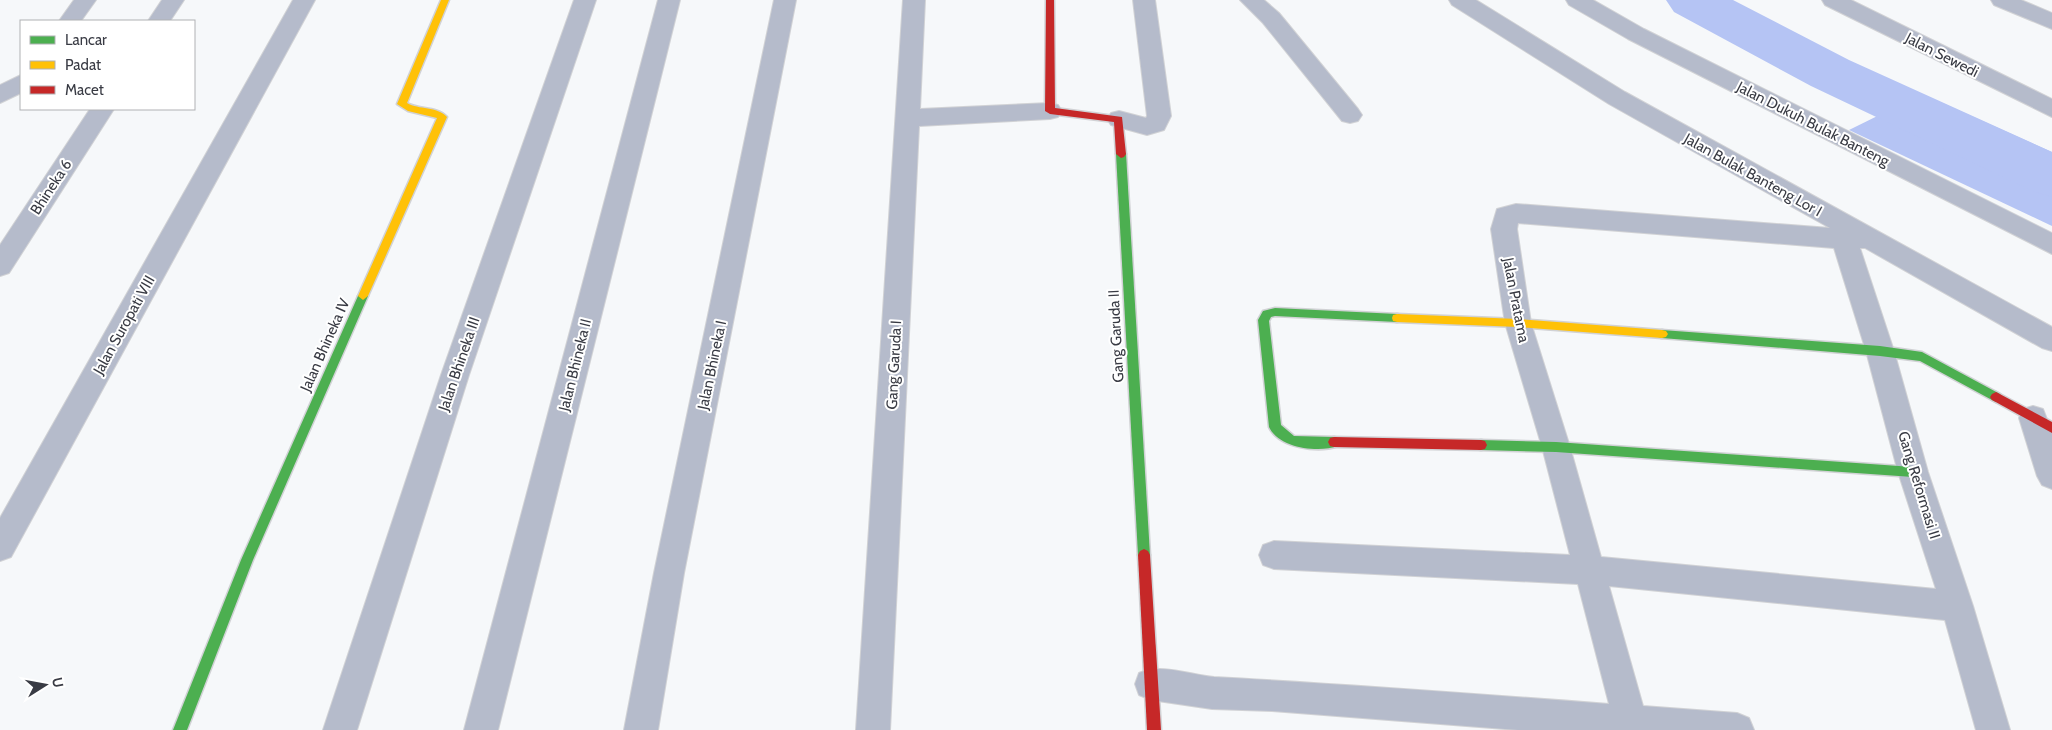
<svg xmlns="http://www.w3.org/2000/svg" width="2052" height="730" font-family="Cabin,sans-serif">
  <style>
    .water { fill: #b5c4f4 }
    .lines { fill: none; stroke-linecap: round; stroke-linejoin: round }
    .river { fill: #b5c4f4; fill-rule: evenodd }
    .street-casing { stroke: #d1d2d5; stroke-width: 2 }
    .fast-casing { stroke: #d1d2d5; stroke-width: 3 }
    .slow-casing { stroke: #d1d2d5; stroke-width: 3 }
    .jam-casing { stroke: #d1d2d5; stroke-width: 3 }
    .street { fill: #b5bbcb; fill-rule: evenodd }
    .fast { fill: #4caf50; fill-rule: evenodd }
    .slow { fill: #ffc107; fill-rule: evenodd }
    .jam { fill: #c62828; fill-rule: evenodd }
    .labels { text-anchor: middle; stroke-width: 4; stroke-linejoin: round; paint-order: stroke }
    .street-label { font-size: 15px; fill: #393b44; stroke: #fff }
  </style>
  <rect width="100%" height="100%" fill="#f6f8fa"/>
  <polygon class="water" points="1922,94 2052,152 2052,226 1849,130"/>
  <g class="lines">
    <polygon class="river" points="1666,0 1733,0 1849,60 2052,152 2052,197 2032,191 1811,86 1674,12"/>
    <defs>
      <g id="street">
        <polygon points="74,0 96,0 81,21 59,21"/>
        <polygon points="162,0 184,0 170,21 148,21"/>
        <polygon points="293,0 315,0 11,557 0,561 0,518"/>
        <polygon points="574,0 596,0 469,375 357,730 323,730 441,375"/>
        <polygon points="658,0 680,0 498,730 464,730"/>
        <polygon points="774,0 796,0 684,573 658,730 624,730 654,573"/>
        <polygon points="903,0 925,0 920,109 1050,103 1058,105 1062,111 1058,117 1050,119 919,126 890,730 856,730"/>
        <polygon points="1133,0 1155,0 1171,116 1164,130 1147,135 1111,125 1107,119 1111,113 1119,111 1146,118 1147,116"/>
        <polygon points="1240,0 1264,0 1279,13 1358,109 1362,115 1358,121 1350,123 1342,121 1263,23"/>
        <path d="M1449,0h27l149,92 427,235v24l-10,-3 -177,-100h-5l34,103 34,121 45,134 37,124h-34l-31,-110 -336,-34 34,120 94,7 12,5 5,12h-236l-246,-19 -60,-2 -61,-9 -12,-5 -4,-11 4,-11c23,-10 51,2 75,4 132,7 264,17 395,27l-31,-120 -304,-15 -11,-4 -4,-10 4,-10 11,-4 296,14 -28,-108 -37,-124 -14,-94 6,-20 19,-5 314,24 -221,-124 -157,-99zM1518,223l316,25 32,103 32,121 38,117 -335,-32 -31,-110 -39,-124 -14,-94z"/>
        <polygon points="1566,0 1593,0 1644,29 2052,233 2052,254 1628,39 1569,5"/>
        <polygon points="1822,0 1851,0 2052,99 2052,117 1825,5"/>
        <polygon points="1991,0 2021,0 2052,13 2052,29 1994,5"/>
        <polygon points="21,75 21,93 0,103 0,85"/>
        <polygon points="90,109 114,109 9,273 0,276 0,245"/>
        <polygon points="2033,406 2043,409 2052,432 2052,489 2042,485 2037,476 2019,418 2023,409"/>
      </g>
      <g id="fast">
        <polygon points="1121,150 1126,154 1150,555 1148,559 1144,561 1140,559 1138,555 1116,154"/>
        <polygon points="363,292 368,296 253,560 187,730 173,730 241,560 358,296"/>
        <path d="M1275,308l122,6 4,1 1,3 -1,3 -4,1 -122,-6 -4,1 -2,4 12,104 13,11 40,1 4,1 2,4 -2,4c-20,7 -59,2 -69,-19l-11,-107 5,-9z"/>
        <polygon points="1662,330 1880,346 1922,352 2000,394 2002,397 2000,400 1996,402 1992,400 1920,361 1880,356 1662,338 1658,337 1656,334 1658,331"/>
        <polygon points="1481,440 1556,442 1913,467 1917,468 1919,472 1917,476 1913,477 1556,452 1481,450 1477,449 1475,445 1477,441"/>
      </g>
      <g id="slow">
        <path d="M441,0h8l-42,103c12,7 30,3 40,14l-79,179 -5,4 -5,-4 79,-178 -29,-7 -11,-7z"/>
        <polygon points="1397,314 1518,319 1662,330 1666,331 1668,334 1666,337 1662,338 1518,327 1397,322 1393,321 1392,318 1393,315"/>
      </g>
      <g id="jam">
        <polygon points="1046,0 1054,0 1055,108 1122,117 1126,154 1124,157 1121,158 1116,154 1114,122 1050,114 1045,111"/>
        <polygon points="1996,392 2052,422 2052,433 1992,400 1990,397 1992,394"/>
        <polygon points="1334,437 1481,440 1485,441 1487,445 1485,449 1481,450 1334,447 1330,446 1328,442 1330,438"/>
        <polygon points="1144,549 1148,551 1150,555 1161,730 1147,730 1138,555 1140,551"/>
      </g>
    </defs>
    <use href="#street" class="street-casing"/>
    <use href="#fast" class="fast-casing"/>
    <use href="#slow" class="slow-casing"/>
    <use href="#jam" class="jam-casing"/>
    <use href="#street" class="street"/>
    <use href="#fast" class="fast"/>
    <use href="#slow" class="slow"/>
    <use href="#jam" class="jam"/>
  </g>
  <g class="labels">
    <g class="street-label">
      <text transform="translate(1942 55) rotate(27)" y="5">Jalan Sewedi</text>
      <text transform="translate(1813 124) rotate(27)" y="5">Jalan Dukuh Bulak Banteng</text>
      <text transform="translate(1753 175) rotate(29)" y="5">Jalan Bulak Banteng Lor I</text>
      <text transform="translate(51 187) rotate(-57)" y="5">Bhineka 6</text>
      <text transform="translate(1516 300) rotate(79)" y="5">Jalan Pratama</text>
      <text transform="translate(124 325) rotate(-61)" y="5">Jalan Suropati VIII</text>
      <text transform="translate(1116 336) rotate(-93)" y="5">Gang Garuda II</text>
      <text transform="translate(325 345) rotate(-66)" y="5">Jalan Bhineka IV</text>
      <text transform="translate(459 364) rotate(-71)" y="5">Jalan Bhineka III</text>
      <text transform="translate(575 365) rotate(-76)" y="5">Jalan Bhineka II</text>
      <text transform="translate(712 365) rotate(-78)" y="5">Jalan Bhineka I</text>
      <text transform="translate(894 365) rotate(-87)" y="5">Gang Garuda I</text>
      <text transform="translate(1919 485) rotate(73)" y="5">Gang Reformasi II</text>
    </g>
  </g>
  <rect x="20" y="20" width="175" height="90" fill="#ffffff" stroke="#b0b1b4"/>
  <rect x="30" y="36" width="25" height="8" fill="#4caf50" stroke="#b0b1b4"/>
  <text x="65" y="45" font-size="15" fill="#393b44">Lancar</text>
  <rect x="30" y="61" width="25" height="8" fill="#ffc107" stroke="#b0b1b4"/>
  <text x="65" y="70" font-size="15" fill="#393b44">Padat</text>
  <rect x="30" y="86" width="25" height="8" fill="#c62828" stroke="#b0b1b4"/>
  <text x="65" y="95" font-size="15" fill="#393b44">Macet</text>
  <g transform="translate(45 685) rotate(79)" stroke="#ffffff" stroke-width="4" paint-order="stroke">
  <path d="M0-4L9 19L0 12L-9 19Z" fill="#393b44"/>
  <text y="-8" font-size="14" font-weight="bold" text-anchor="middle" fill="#393b44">U</text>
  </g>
</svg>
